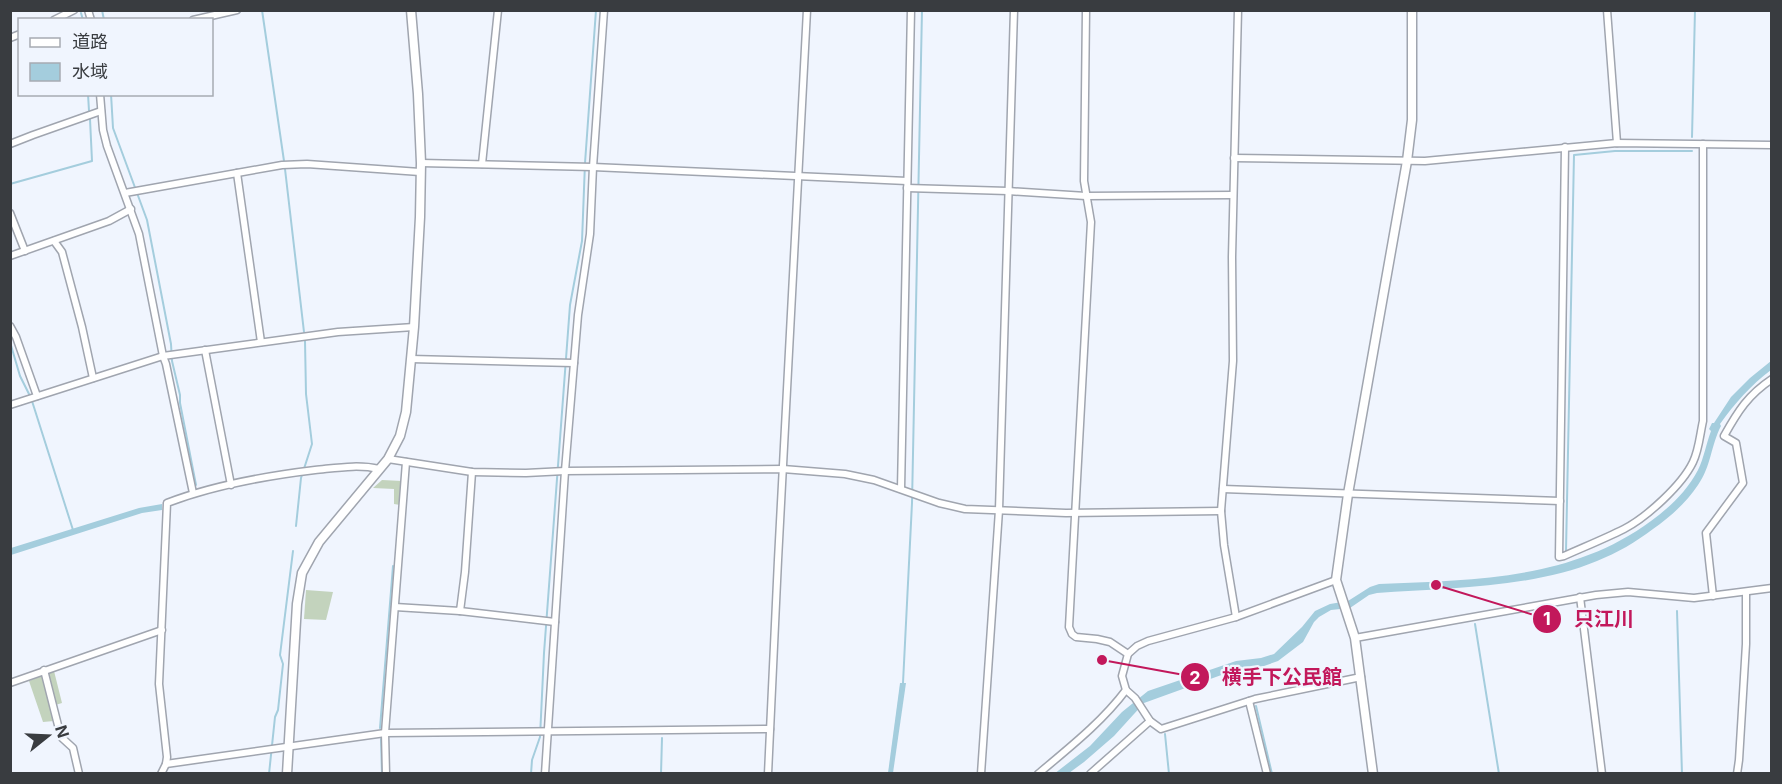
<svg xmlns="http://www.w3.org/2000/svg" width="1782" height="784" font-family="Inter,'Noto Sans JP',sans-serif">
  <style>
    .green { fill: #c3d3bd }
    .water { fill: #a4cddd }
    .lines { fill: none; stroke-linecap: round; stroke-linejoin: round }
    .stream { stroke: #a4cddd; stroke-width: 2 }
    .minor-casing { stroke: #a0a5af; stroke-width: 9 }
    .tertiary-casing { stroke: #a0a5af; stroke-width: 11 }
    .minor { stroke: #fff; stroke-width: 6 }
    .tertiary { stroke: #fff; stroke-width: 8 }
    .leader { fill: none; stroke: #c2185b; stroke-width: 2 }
    .callout-dot { fill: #c2185b; stroke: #f0f5fe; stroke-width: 2 }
    .mark-label { font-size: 18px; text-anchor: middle; font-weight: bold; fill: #fff }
    .callout-label { font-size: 20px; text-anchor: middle; font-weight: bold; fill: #c2185b; stroke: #f0f5fe; stroke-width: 4.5; stroke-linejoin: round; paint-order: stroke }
  </style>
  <rect width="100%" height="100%" fill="#f0f5fe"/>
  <g class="green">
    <polygon points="382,480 402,481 400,505 394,504 394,489 373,488"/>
    <polygon points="306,590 333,592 326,620 304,619"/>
    <polygon points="54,671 62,703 52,706 54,721 43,722 29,681"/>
  </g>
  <g class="water">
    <path d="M1771,361v9c-20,15 -36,33 -51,54l1,2c-10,19 -10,41 -23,59 -12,18 -28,32 -45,44 -17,13 -36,24 -56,32 -64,27 -151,27 -220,32l-8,2 -19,13 -19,2 -12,7 -5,5 -11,20 -25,19 -14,5 -26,3 -94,34 -30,33 -30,26 -15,11 -15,1 36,-28 32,-34 26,-21 88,-30 25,-3 13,-4 28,-27 13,-16 15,-7 18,-3 22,-14 9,-3c96,-4 192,-4 272,-63 19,-14 36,-30 47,-51 6,-12 8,-26 13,-39l-2,-2 3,-6h2l17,-26 19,-19z"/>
    <polygon points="162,504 162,510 142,513 11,555 11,548 139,508"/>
    <polygon points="900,683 906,683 893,773 888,773"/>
  </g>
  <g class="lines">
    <g class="stream">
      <polyline points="102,10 104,20"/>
      <polyline points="262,10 284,161"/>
      <polyline points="81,13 83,20"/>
      <polyline points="88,94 89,111"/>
      <polyline points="111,94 113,128 147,220 171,344 172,361 180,395 180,403 196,485"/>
      <polyline points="1692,137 1695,10"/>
      <polyline points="285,169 304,332"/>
      <polyline points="10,184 92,161 90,119"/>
      <polyline points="10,342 20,376 30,396"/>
      <polyline points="32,401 73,530"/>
      <polyline points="296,526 301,478 312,444 306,394 305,341"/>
      <polyline points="1566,551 1574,155 1615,151 1692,151"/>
      <polyline points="1677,611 1682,774"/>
      <polyline points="1475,624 1499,774"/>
      <polyline points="903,683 912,503 922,10"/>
      <polyline points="1256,706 1272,774"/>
      <polyline points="380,728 393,566"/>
      <polyline points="1165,734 1169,774"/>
      <polyline points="381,739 382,774"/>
      <polyline points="269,774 275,717 278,710 283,664 280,655 293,551"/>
      <polyline points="531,774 532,760 540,737 544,653 570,305 582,241 585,163 596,10"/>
      <polyline points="661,774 662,738"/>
    </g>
    <defs>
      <g id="minor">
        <polyline points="88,10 91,20"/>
        <polyline points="1086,10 1084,181 1091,222 1069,627 1072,634 1076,637 1097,639 1110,642 1128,654"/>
        <polyline points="1607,10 1617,143"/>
        <polyline points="54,20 74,10"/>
        <polyline points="193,20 237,10"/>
        <polyline points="10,38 20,34"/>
        <polyline points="100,94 103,130 107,146 139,234 163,356 166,364 193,493"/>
        <polyline points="10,144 33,135 101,111"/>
        <path d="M1565,147l-6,410 5,-1c20,-9 40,-17 60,-27 23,-12 58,-44 69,-67 6,-12 7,-28 10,-41v-277"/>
        <polyline points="1234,158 1425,161 1617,143 1772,145"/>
        <polyline points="421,163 593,167 907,181"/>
        <polyline points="482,164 498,10"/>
        <polyline points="237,173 261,342"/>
        <polyline points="907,188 1008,191 1086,196 1233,195"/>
        <polyline points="125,193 282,165 307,164 420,172"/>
        <polyline points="10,213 25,251"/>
        <polyline points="54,241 62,252 82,327 93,378"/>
        <polyline points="10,256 109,221 131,209"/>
        <polyline points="10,326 16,337 37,396"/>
        <polyline points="205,350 231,485"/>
        <polyline points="411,359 574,363"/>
        <polyline points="10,405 163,356 338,332 414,327"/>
        <polyline points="388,459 472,472 526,473 565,471 783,469 845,474 874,480 939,503 965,509 1066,513 1221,511"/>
        <polyline points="901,489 911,10"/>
        <polyline points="1223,489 1560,501"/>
        <polyline points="1336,580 1236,617 1148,641 1137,646 1128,654 1122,676 1126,690 1135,698 1150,721 1161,729 1255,699 1361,677"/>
        <path d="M1713,596l-7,-63 37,-50 -7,-40 -12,-7c14,-25 24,-41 48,-57"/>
        <polyline points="1580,597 1602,774"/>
        <polyline points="395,607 460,611 465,572 472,472"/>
        <polyline points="460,611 555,622"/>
        <polyline points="1236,617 1224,545 1221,511 1233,361 1232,257 1238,10"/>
        <polyline points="1355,638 1596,595 1628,592 1694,598 1772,588"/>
        <polyline points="44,670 61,737 73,748 79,774"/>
        <polyline points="10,683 162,630"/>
        <polyline points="1249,701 1267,774"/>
        <polyline points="166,764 385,733 770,729"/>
        <path d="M161,774l5,-10 1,-7 -8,-73 8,-181c47,-18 98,-27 148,-33 21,-2 43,-6 64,-1"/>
        <polyline points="386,774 385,733 406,462"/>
        <polyline points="545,774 565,471 578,315 590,234 593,167 604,10"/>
        <polyline points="768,774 778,560 807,10"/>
        <polyline points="981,774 999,510 1014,10"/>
        <path d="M1038,774c32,-27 64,-52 88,-84"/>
        <polyline points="1090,774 1150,721"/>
        <polyline points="1737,774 1739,760 1746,644 1746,592"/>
      </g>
      <g id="tertiary">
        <polyline points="287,774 297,604 302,573 319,542 388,459 400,436 406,412 414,327 420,217 421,163 418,94 411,10"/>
        <polyline points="1373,774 1355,638 1336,580 1348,494 1407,161 1412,120 1412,10"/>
      </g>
    </defs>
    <use href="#minor" class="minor-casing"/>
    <use href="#tertiary" class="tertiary-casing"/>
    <use href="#minor" class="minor"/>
    <use href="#tertiary" class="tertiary"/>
  </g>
  <path class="leader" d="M1436 585L1547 619M1102 660L1195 677"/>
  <g class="callout-dot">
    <circle cx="1436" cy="585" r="6"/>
    <circle cx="1102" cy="660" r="6"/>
    <circle cx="1547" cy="619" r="15"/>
    <circle cx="1195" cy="677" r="15"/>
  </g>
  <g class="mark-label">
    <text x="1547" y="625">1</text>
    <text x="1195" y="684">2</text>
  </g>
  <g class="callout-label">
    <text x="1604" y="626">只江川</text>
    <text x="1282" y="684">横手下公民館</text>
  </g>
  <rect width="1782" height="784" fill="none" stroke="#393c40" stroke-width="24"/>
  <rect x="18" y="18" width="195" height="78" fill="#f0f5fe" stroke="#a7abb2" stroke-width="1.5"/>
  <rect x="30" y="38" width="30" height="9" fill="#ffffff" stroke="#a7abb2" stroke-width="1.5"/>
  <text x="72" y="48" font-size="18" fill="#393c40">道路</text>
  <rect x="30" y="63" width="30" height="18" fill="#a4cddd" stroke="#a7abb2" stroke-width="1.5"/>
  <text x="72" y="78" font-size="18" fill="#393c40">水域</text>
  <g transform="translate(48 736) rotate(72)" stroke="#f0f5fe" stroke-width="4.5" paint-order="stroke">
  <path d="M0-4.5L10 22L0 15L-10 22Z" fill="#393c40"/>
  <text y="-9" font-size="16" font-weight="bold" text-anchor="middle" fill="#393c40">N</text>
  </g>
</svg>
